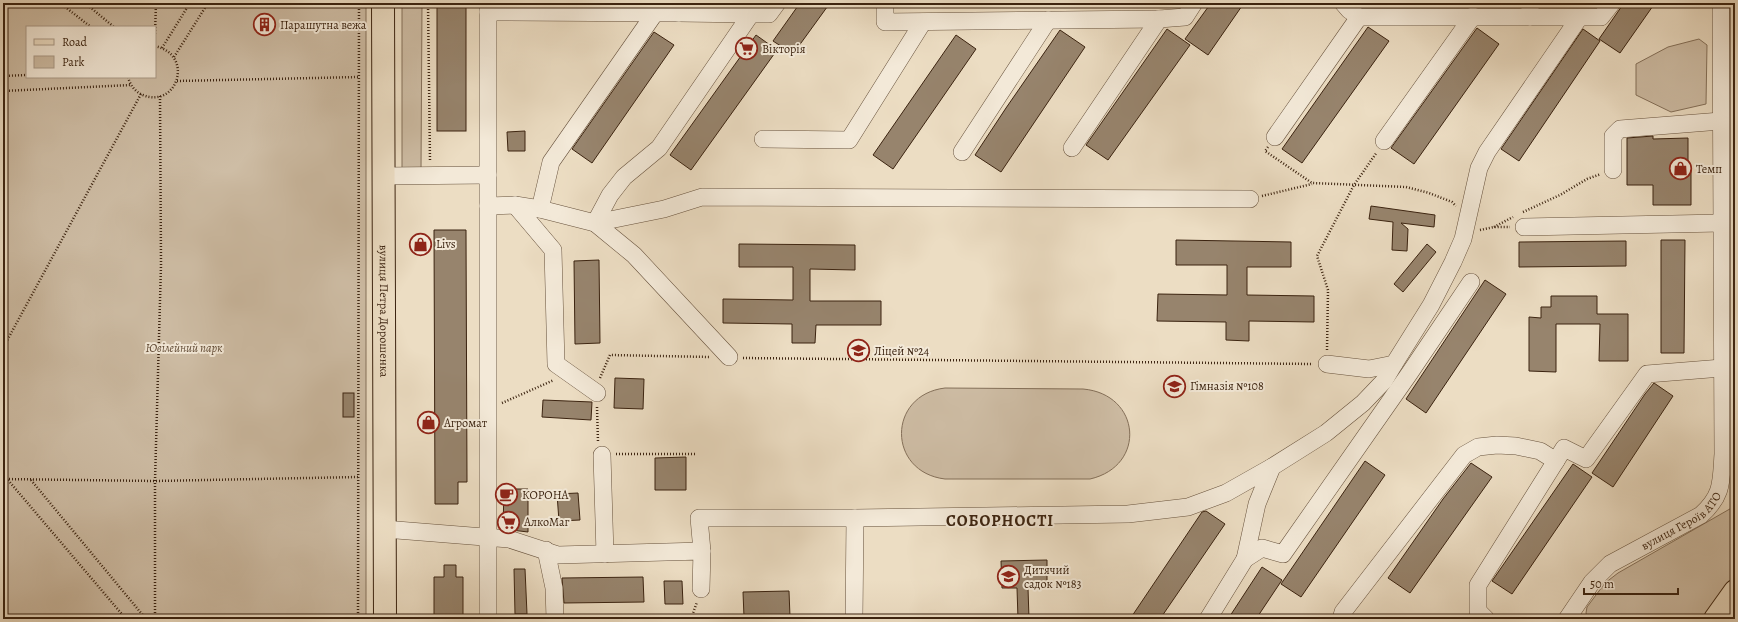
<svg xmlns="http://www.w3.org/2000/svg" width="1738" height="622" font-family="Alegreya,serif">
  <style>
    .green { fill: #cebda5; stroke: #84705a; fill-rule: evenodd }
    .building { fill: #97846d; stroke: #3b2310 }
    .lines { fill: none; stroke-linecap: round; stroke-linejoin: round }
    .minor-casing { stroke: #67523d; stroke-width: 18 }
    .major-casing { stroke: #3b2310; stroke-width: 24 }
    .path { stroke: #3b2310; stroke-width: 2.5; stroke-dasharray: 1 2; stroke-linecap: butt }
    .minor { stroke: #f3e9d8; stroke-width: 17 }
    .major { stroke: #ecddc3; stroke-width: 22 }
    .tram { stroke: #3b2310; stroke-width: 1 }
    .labels { text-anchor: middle; stroke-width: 4; stroke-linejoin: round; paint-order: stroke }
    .poi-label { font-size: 12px; fill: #3b2310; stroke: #f3e9d8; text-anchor: start }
    .street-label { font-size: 12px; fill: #3b2310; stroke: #f3e9d8 }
    .park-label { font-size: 12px; font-style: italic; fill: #604a35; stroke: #f3e9d8 }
    .district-label { font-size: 16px; font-weight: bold; letter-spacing: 1px; fill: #3b2310; stroke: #f3e9d8 }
  </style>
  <rect width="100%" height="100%" fill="#ecddc3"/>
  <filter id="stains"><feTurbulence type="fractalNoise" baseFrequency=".005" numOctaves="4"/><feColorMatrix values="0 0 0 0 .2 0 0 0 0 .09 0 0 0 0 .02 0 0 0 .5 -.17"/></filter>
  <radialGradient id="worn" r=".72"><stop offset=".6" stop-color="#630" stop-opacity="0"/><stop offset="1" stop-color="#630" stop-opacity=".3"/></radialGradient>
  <g class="green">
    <path d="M3,3h363v616h-363zM27,27h128v50h-128z"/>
    <polygon points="402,3 422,3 421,171 402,171"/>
    <polygon points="1699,39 1707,45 1706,104 1671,112 1636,95 1636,64 1668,47"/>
    <path d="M945,388l138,1c58,5 64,77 7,90h-145c-58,-7 -58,-84 0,-91z"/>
    <polygon points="1735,506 1735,580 1706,619 1639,619 1618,615 1591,619 1587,616 1586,613 1587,607 1605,583 1618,573"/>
  </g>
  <g class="building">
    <rect x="437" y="3" width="29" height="128"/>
    <polygon points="800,3 830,3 793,54 773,41"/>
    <polygon points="1211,3 1244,3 1208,55 1185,39"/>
    <polygon points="1624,3 1655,3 1620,53 1599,39"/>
    <circle cx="264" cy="25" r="6"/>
    <polygon points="1368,27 1389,41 1302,163 1282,149"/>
    <polygon points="1477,28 1499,44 1414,164 1391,148"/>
    <polygon points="1167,29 1190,45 1108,160 1086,145"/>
    <polygon points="1583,29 1600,41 1519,161 1501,149"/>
    <polygon points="1060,30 1085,47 1001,172 975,155 1006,108"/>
    <polygon points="654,32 674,45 592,163 572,149"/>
    <polygon points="756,35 777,50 691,170 670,155"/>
    <polygon points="956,35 976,49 893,169 873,155"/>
    <polygon points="525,131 525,151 508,151 507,132"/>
    <polygon points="1653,136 1653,139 1688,138 1688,169 1691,169 1691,205 1653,205 1653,185 1627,185 1627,138"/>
    <polygon points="1371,206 1435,215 1434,227 1401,223 1408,229 1407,251 1392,250 1393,222 1369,219"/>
    <polygon points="434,230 466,230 467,482 458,482 458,504 435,504"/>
    <polygon points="1176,240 1291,242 1291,267 1247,267 1247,295 1314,296 1314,322 1249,321 1249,341 1226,340 1226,322 1157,321 1158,294 1227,295 1227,265 1176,265"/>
    <polygon points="1661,240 1685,240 1684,353 1661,353"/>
    <polygon points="1626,241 1626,266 1519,267 1519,242"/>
    <polygon points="739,244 855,245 855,270 810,269 810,301 881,301 881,325 816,325 815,343 792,343 792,324 723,323 723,299 793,300 793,267 739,267"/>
    <polygon points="1427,244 1436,252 1403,292 1394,284"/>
    <polygon points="599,260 600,343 575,344 574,261"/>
    <polygon points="1485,280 1506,294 1426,413 1406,399"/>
    <polygon points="1551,296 1597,296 1597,314 1628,314 1628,361 1599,361 1600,324 1556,324 1556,372 1529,371 1529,317 1541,318 1541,307 1551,307"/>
    <polygon points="615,378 644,379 643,409 614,408"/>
    <polygon points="1654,383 1673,396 1613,487 1592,473 1645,394"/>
    <rect x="343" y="393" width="11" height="24"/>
    <polygon points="543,400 592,402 591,420 542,417"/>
    <polygon points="686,457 686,490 655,490 655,458"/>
    <polygon points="1365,461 1385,475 1301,597 1281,584"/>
    <polygon points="1471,463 1492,477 1410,593 1388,578 1443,499"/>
    <polygon points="1573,464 1592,477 1512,594 1492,581"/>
    <polygon points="504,489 528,489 528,532 503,529"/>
    <polygon points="578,493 580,520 559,521 557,494"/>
    <polygon points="1206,511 1225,524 1160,619 1130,619 1202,512"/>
    <polygon points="1047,560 1047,587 1028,588 1029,619 1018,619 1017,588 1002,588 1001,561"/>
    <polygon points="444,565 456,565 456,577 463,577 463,619 434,619 434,577 444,577"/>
    <polygon points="1262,567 1282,580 1256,619 1228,619"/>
    <polygon points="514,569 525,569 527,614 515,614"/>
    <polygon points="643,577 644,602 564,603 562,578"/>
    <polygon points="664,581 682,581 683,604 665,604"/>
    <polygon points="789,591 790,617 773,617 773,619 744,617 743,592"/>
  </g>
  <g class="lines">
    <defs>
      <g id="minor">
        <polyline points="488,3 488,619"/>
        <polyline points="679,3 679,13 751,14"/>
        <polyline points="885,3 885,22 1159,19"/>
        <polyline points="1343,3 1349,10 1359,17 1601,17 1612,3"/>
        <polyline points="488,12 679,13"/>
        <polyline points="1530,17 1530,3"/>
        <polyline points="1275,137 1359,17"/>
        <polyline points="763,139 849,140 923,22"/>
        <polyline points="1384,141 1473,16"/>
        <polyline points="1072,148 1159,19 1185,17 1194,3"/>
        <polyline points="962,152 1048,20"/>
        <polyline points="1613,170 1613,136 1620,129 1721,121"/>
        <polyline points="384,176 488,175"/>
        <polyline points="515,205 553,250 556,364 597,393"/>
        <polyline points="488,206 515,205 540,209 595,223 664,209 702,197 1250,199"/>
        <polyline points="540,209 551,162 655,13"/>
        <polyline points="1524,227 1721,223"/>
        <polyline points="729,357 634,255 595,223 610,195 624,177 659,148 751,14 769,14 777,3"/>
        <polyline points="1327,364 1369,369 1394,364 1431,305 1453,262 1463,239 1479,168 1487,152 1579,18"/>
        <polyline points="602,455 605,554"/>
        <polyline points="384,529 509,539 558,555 702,551 701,589"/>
        <polyline points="546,550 554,588 555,619"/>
        <polyline points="702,551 699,518 855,518 1128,514 1188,507 1226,493 1272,467 1326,433 1363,403 1384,381 1394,364"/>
        <polyline points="1245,559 1257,504 1272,467"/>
        <polyline points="854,619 855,518"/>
        <polyline points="1208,619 1245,559 1262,548 1283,554 1409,374 1471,282"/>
        <polyline points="1341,619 1343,612 1464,455 1478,447 1497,445 1516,446 1540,451 1556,461"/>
        <polyline points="1486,619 1478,611 1478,585 1564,448 1586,459 1647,374 1722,368"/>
        <path id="s1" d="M1567,619l25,-37 18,-18 91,-49c22,-20 20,-33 22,-61l-2,-451"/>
      </g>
      <g id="major">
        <path id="s2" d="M383,3l2,616"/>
        <polyline points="1715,619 1735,591"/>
      </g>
    </defs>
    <use href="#minor" class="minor-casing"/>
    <use href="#major" class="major-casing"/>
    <g class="path">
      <polyline points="60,3 91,27"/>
      <polyline points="85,3 114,27"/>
      <polyline points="428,3 430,161"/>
      <polyline points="155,34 156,3"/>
      <polyline points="162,48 190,3"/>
      <polyline points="174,57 208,3"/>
      <polyline points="3,76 27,75"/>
      <path d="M128,77c2,8 7,15 15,18 34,14 52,-40 12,-49"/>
      <polyline points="177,81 359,77"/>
      <polyline points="3,91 131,85"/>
      <polyline points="1268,147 1265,151 1312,183 1406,187 1429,193 1452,202 1456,206"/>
      <polyline points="1262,196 1312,184"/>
      <polyline points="1523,212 1560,195 1587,179 1601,174"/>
      <polyline points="1494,227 1513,217"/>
      <polyline points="1480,230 1494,227 1510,227"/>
      <polyline points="3,348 141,94"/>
      <polyline points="1327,350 1328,290 1317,256 1354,185 1377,152"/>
      <polyline points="743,358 1313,364"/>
      <polyline points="600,378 610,355 710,357"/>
      <polyline points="502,403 554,380"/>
      <polyline points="597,407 598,442"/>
      <polyline points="616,454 697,454"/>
      <polyline points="3,479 155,481 358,477"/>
      <polyline points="8,480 126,619"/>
      <polyline points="31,480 146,619"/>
      <polyline points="155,619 155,481 161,265 160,96"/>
      <polyline points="358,619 359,3"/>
      <polyline points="684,619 692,616 697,602"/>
    </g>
    <use href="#minor" class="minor"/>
    <use href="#major" class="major"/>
    <polyline class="tram" points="1731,619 1735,614"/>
  </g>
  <defs>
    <symbol id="building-ring" viewBox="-11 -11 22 22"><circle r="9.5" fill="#f3e9d8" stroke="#8f2418" stroke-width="1.5"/><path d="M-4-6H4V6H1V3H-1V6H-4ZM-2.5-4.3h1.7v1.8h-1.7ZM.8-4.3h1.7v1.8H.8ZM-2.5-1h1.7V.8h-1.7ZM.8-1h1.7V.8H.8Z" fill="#8f2418"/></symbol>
    <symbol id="supermarket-ring" viewBox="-11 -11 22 22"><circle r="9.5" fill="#f3e9d8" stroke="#8f2418" stroke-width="1.5"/><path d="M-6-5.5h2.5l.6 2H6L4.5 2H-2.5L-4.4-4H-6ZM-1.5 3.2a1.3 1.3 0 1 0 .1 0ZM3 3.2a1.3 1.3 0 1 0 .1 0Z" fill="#8f2418"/></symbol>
    <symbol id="shop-ring" viewBox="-11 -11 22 22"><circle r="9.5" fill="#f3e9d8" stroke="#8f2418" stroke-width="1.5"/><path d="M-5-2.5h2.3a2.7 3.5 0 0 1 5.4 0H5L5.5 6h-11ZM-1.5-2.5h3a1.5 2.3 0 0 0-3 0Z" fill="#8f2418"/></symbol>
    <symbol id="school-ring" viewBox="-11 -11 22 22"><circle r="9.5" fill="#f3e9d8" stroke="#8f2418" stroke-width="1.5"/><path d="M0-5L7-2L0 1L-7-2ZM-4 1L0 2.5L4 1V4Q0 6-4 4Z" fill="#8f2418"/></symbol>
    <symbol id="cafe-ring" viewBox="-11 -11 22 22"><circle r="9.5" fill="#f3e9d8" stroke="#8f2418" stroke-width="1.5"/><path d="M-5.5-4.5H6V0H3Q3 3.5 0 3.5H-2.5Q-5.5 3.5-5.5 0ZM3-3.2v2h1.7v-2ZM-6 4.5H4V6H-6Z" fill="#8f2418"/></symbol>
  </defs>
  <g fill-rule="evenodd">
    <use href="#building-ring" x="252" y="12" width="25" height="25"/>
    <use href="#supermarket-ring" x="734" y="36" width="25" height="25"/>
    <use href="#shop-ring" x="1668" y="156" width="25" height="25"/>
    <use href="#shop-ring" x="408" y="232" width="25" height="25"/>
    <use href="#school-ring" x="846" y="338" width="25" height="25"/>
    <use href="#school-ring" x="1162" y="374" width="25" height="25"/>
    <use href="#shop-ring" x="416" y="410" width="25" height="25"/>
    <use href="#cafe-ring" x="494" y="482" width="25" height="25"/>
    <use href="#supermarket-ring" x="496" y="510" width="25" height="25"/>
    <use href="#school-ring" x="996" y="564" width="25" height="25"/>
  </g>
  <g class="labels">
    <g class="poi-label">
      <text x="280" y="29">Парашутна вежа</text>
      <text x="762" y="53">Вікторія</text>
      <text x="1696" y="173">Темп</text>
      <text x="436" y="248">Livs</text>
      <text x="874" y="355">Ліцей №24</text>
      <text x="1190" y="390">Гімназія №108</text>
      <text x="444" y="427">Агромат</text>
      <text x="522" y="499">КОРОНА</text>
      <text x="524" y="526">АлкоМаг</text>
      <text x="1024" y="574">Дитячий<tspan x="1024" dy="14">садок №183</tspan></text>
    </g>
    <g class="street-label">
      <text dy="4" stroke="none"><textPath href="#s2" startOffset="308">вулиця Петра Дорошенка</textPath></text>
      <text dy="4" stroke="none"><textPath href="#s1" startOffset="154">вулиця Героїв АТО</textPath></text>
    </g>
    <g class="park-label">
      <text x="184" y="352">Ювілейний парк</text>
    </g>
    <g class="district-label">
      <text x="1000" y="526">СОБОРНОСТІ</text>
    </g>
  </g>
  <rect width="1738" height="622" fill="none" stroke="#ecddc3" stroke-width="16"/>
  <rect x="4" y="4" width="1730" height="614" fill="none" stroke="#3b2310" stroke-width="2"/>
  <rect x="8" y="8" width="1722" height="606" fill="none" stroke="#3b2310"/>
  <rect x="26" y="26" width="130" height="52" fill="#f3e9d8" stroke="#a99a88"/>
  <rect x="34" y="39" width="20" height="6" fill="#ecddc3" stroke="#a99a88"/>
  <text x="62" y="46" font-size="12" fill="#3b2310">Road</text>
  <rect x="34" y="56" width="20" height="12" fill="#cebda5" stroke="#a99a88"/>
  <text x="62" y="66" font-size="12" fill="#3b2310">Park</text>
  <path d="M1584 588v6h94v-6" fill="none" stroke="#3b2310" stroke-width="2"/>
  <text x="1590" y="588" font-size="12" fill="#3b2310" stroke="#f3e9d8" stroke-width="3" paint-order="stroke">50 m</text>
  <rect width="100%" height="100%" filter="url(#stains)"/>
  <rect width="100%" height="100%" fill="url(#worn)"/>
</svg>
